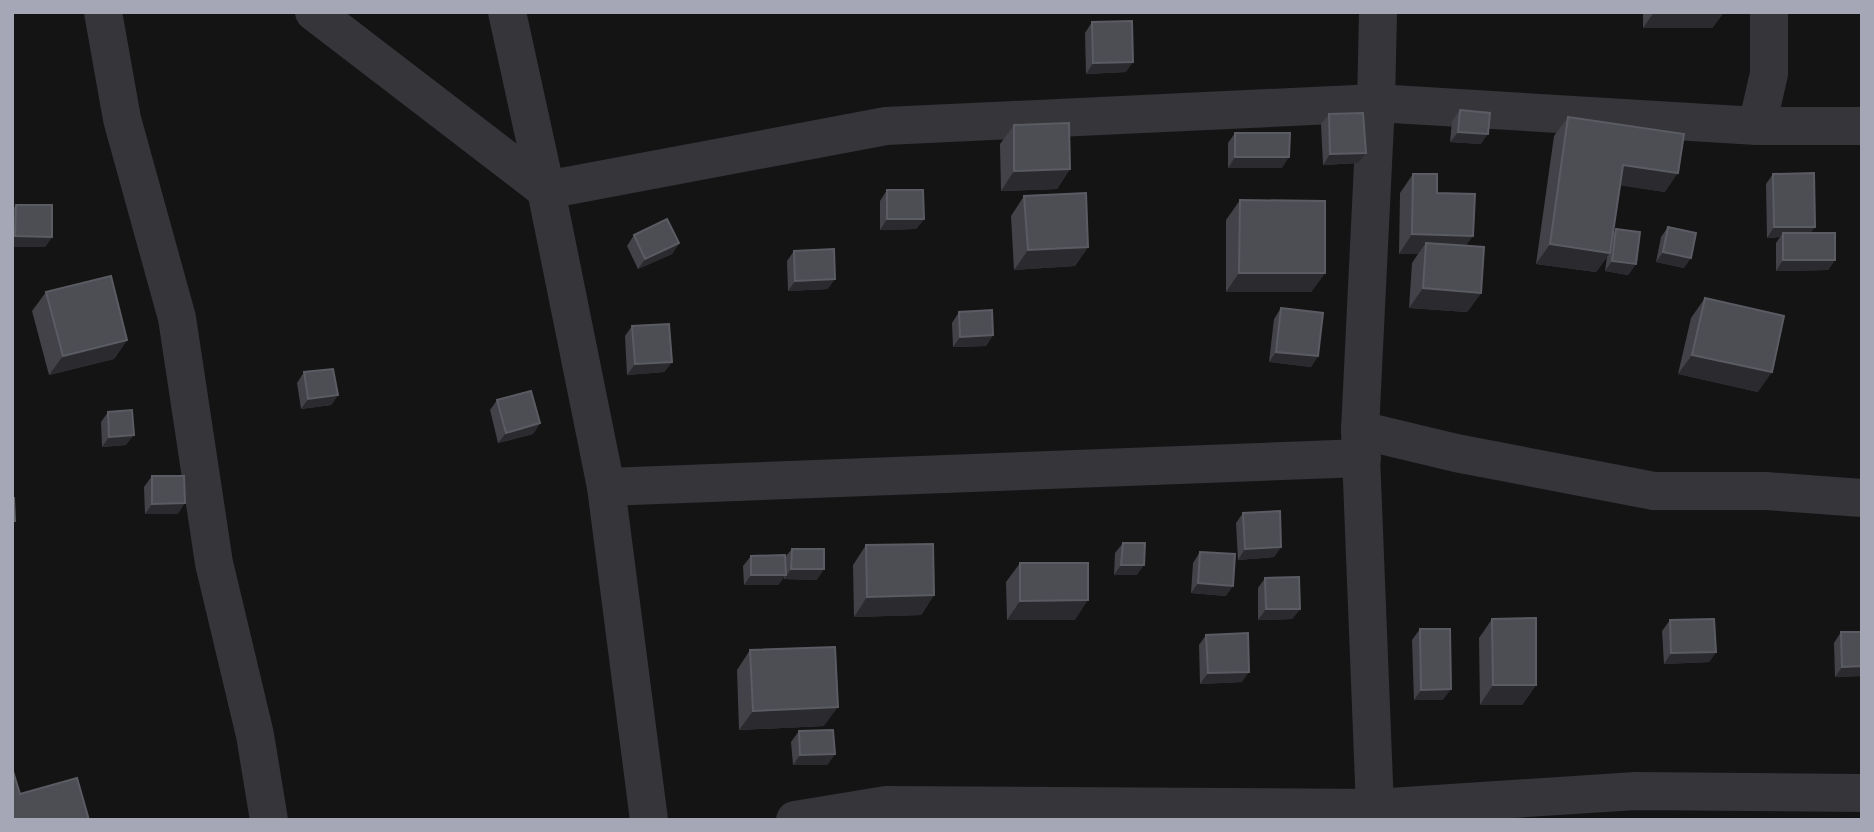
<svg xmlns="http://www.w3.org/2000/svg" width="1874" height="832" font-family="'PT Sans Narrow',sans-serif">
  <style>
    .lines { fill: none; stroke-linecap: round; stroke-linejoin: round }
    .street { stroke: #35353a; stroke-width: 38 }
    .wall { fill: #424248 }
    .shaded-wall { fill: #2b2b2f }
    .building { fill: #4d4d54; stroke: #5b5b63; stroke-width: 2 }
  </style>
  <rect width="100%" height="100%" fill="#141415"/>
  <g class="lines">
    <g class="street">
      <polyline points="103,12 122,119 177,318 214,563 255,735 269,820"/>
      <polyline points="314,12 546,190 886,126 1376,103 1757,126 1862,126"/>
      <polyline points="507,12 546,190 606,487 649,820"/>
      <polyline points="1757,126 1769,74 1769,12"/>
      <polyline points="1360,430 1456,453 1654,491 1766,491 1862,498"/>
      <polyline points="606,487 1362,458"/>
      <polyline points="1375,808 1360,430 1376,103 1378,12"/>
      <polyline points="795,820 886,805 1375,808 1636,791 1862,793"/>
    </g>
  </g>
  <g class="wall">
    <polygon points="1643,12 1724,12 1712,28 1643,28"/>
    <polygon points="1092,22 1126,72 1086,74 1085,33"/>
    <polygon points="1460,110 1481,144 1450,142 1452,121"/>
    <polygon points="1329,114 1358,163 1323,165 1321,124"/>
    <polygon points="1568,117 1665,192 1620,185 1613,234 1616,229 1636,264 1628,275 1605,271 1607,257 1596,272 1536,264 1554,136"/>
    <polygon points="1014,125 1070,169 1057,189 1001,191 1000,144"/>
    <polygon points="1235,133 1282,168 1228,168 1228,143"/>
    <polygon points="1413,174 1437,193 1466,246 1481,293 1467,312 1409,308 1412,263 1418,254 1399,254 1400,193"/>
    <polygon points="1773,174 1811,233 1835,260 1828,270 1776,271 1776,243 1780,237 1767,238 1766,184"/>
    <polygon points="887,190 924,219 916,229 880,230 880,201"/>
    <polygon points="1024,196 1088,247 1075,266 1014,270 1011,216"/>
    <polygon points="1240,200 1325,273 1311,292 1226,292 1226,220"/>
    <polygon points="16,205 52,237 45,247 12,247 12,210"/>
    <polygon points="1668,227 1684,268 1656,262 1661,237"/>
    <polygon points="634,235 679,243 672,254 638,269 627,246"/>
    <polygon points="794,251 828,289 788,291 787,261"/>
    <polygon points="46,292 127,340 114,359 49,375 32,311"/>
    <polygon points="1705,298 1758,392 1678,374 1691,318"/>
    <polygon points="1281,308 1318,356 1311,367 1269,362 1274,319"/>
    <polygon points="959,312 993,335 986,346 953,347 952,323"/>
    <polygon points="632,326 672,362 664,372 627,375 625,336"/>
    <polygon points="304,372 338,395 331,405 301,409 297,383"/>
    <polygon points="497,400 540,423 533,434 498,443 490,410"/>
    <polygon points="108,412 126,445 102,447 101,422"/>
    <polygon points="152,476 178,514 145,514 144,487"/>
    <polygon points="1243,513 1281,547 1274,557 1238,560 1236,523"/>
    <polygon points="1123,543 1137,575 1114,575 1115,553"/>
    <polygon points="866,545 934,595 921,615 854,617 853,565"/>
    <polygon points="792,549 817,580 784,579 784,577 778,585 744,585 743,566 751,556 785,557"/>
    <polygon points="1200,552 1226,596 1191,593 1193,563"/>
    <polygon points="1020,563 1075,620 1007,620 1006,582"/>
    <polygon points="1265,578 1300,609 1292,619 1258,620 1258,588"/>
    <polygon points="1492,619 1536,685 1522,705 1480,705 1479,638"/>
    <polygon points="1670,620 1716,652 1709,662 1664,664 1662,631"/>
    <polygon points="1420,629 1443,700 1414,700 1412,640"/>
    <polygon points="1841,632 1862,632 1862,676 1835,677 1834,643"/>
    <polygon points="1206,635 1242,682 1200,684 1199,645"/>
    <polygon points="750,650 824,726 739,730 737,670"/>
    <polygon points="799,731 835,754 827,765 793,765 791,742"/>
  </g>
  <g class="shaded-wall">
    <polygon points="1654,12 1724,12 1712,28 1643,28"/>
    <polygon points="1133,62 1126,72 1086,74 1093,63"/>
    <polygon points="1458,132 1488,134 1481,144 1450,142"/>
    <polygon points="1366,153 1358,163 1323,165 1330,154"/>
    <polygon points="1235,157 1289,157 1282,168 1228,168"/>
    <polygon points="1623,165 1678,173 1665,192 1610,184"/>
    <polygon points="1070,169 1057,189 1001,191 1014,171"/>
    <polygon points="887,219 924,219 916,229 880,230"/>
    <polygon points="1774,227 1815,227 1808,237 1783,233 1780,237 1767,238"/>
    <polygon points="1412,234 1473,236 1459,255 1426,243 1418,254 1399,254"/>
    <polygon points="15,236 52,237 45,247 12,247 12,240"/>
    <polygon points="679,243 672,254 638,269 645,259"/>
    <polygon points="1550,244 1610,253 1596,272 1536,264"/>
    <polygon points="1088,247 1075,266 1014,270 1028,250"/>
    <polygon points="1663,252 1691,258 1684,268 1656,262"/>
    <polygon points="1783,260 1835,260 1828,270 1776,271"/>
    <polygon points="1612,261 1636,264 1628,275 1605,271"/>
    <polygon points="1239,273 1325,273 1311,292 1226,292"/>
    <polygon points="835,279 828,289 788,291 795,281"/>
    <polygon points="1423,288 1481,293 1467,312 1409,308"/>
    <polygon points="993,335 986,346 953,347 960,337"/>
    <polygon points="127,340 114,359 49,375 63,356"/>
    <polygon points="1276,352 1318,356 1311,367 1269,362"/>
    <polygon points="1692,355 1772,372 1758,392 1678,374"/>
    <polygon points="672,362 664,372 627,375 635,364"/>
    <polygon points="338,395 331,405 301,409 308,399"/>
    <polygon points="540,423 533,434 498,443 506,433"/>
    <polygon points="134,435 126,445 102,447 109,437"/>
    <polygon points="185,503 178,514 145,514 152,504"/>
    <polygon points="1281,547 1274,557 1238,560 1245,549"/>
    <polygon points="1121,565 1144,565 1137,575 1114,575"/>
    <polygon points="791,569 824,569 817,580 784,579"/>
    <polygon points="751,575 786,575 778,585 744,585"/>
    <polygon points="1198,583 1233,586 1226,596 1191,593"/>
    <polygon points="934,595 921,615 854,617 867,597"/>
    <polygon points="1088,600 1075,620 1007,620 1020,601"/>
    <polygon points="1266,609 1300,609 1292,619 1258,620"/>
    <polygon points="1716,652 1709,662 1664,664 1671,653"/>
    <polygon points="1862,666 1862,676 1835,677 1842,667"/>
    <polygon points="1249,672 1242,682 1200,684 1208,673"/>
    <polygon points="1493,685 1536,685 1522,705 1480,705"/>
    <polygon points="1451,689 1443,700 1414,700 1421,690"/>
    <polygon points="838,707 824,726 739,730 753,711"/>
    <polygon points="835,754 827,765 793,765 800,755"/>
  </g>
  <g class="building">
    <polygon points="1132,21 1133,62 1093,63 1092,22"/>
    <polygon points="1460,110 1490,113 1488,134 1458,132"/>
    <polygon points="1363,113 1366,153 1330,154 1329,114"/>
    <polygon points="1568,117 1684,134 1678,173 1623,165 1610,253 1550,244"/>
    <polygon points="1069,123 1070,169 1014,171 1014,125"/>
    <polygon points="1235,133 1290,133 1289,157 1235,157"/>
    <polygon points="1814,173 1815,227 1774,227 1773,174"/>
    <polygon points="1413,174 1437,174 1437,193 1475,194 1473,236 1412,234"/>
    <polygon points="887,190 923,190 924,219 887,219"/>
    <polygon points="1086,193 1088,247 1028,250 1024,196"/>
    <polygon points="1240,200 1325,201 1325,273 1239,273"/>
    <polygon points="16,205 52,205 52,237 15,236"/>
    <polygon points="667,219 679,243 645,259 634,235"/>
    <polygon points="1668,227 1696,233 1691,258 1663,252"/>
    <polygon points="1616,229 1640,232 1636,264 1612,261"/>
    <rect x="1783" y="233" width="52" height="27"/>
    <polygon points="1426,243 1484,247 1481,293 1423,288"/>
    <polygon points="834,249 835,279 795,281 794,251"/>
    <polygon points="111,276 127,340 63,356 46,292"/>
    <polygon points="1705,298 1784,316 1772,372 1692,355"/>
    <polygon points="1281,308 1323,313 1318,356 1276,352"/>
    <polygon points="992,310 993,335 960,337 959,312"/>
    <polygon points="669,324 672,362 635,364 632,326"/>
    <polygon points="333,369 338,395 308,399 304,372"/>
    <polygon points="531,391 540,423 506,433 497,400"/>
    <polygon points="132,410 134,435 109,437 108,412"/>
    <polygon points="152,476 184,476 185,503 152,504"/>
    <polygon points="12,498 14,498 15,521 12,521"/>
    <polygon points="1280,511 1281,547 1245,549 1243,513"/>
    <polygon points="1123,543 1145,543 1144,565 1121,565"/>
    <polygon points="933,544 934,595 867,597 866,545"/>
    <polygon points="792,549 824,549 824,569 791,569"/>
    <polygon points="1200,552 1235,554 1233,586 1198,583"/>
    <polygon points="785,555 786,575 751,575 751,556"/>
    <polygon points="1020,563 1088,563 1088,600 1020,601"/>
    <polygon points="1299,577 1300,609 1266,609 1265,578"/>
    <polygon points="1536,618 1536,685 1493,685 1492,619"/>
    <polygon points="1714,619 1716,652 1671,653 1670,620"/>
    <polygon points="1420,629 1450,629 1451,689 1421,690"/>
    <polygon points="1841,632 1862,632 1862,666 1842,667"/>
    <polygon points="1248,633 1249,672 1208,673 1206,635"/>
    <polygon points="835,647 838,707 753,711 750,650"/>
    <polygon points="833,730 835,754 800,755 799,731"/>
    <polygon points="12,768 20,794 77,778 89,820 12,820"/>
  </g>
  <rect width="1874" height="832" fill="none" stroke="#a5a6b6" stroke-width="28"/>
</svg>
